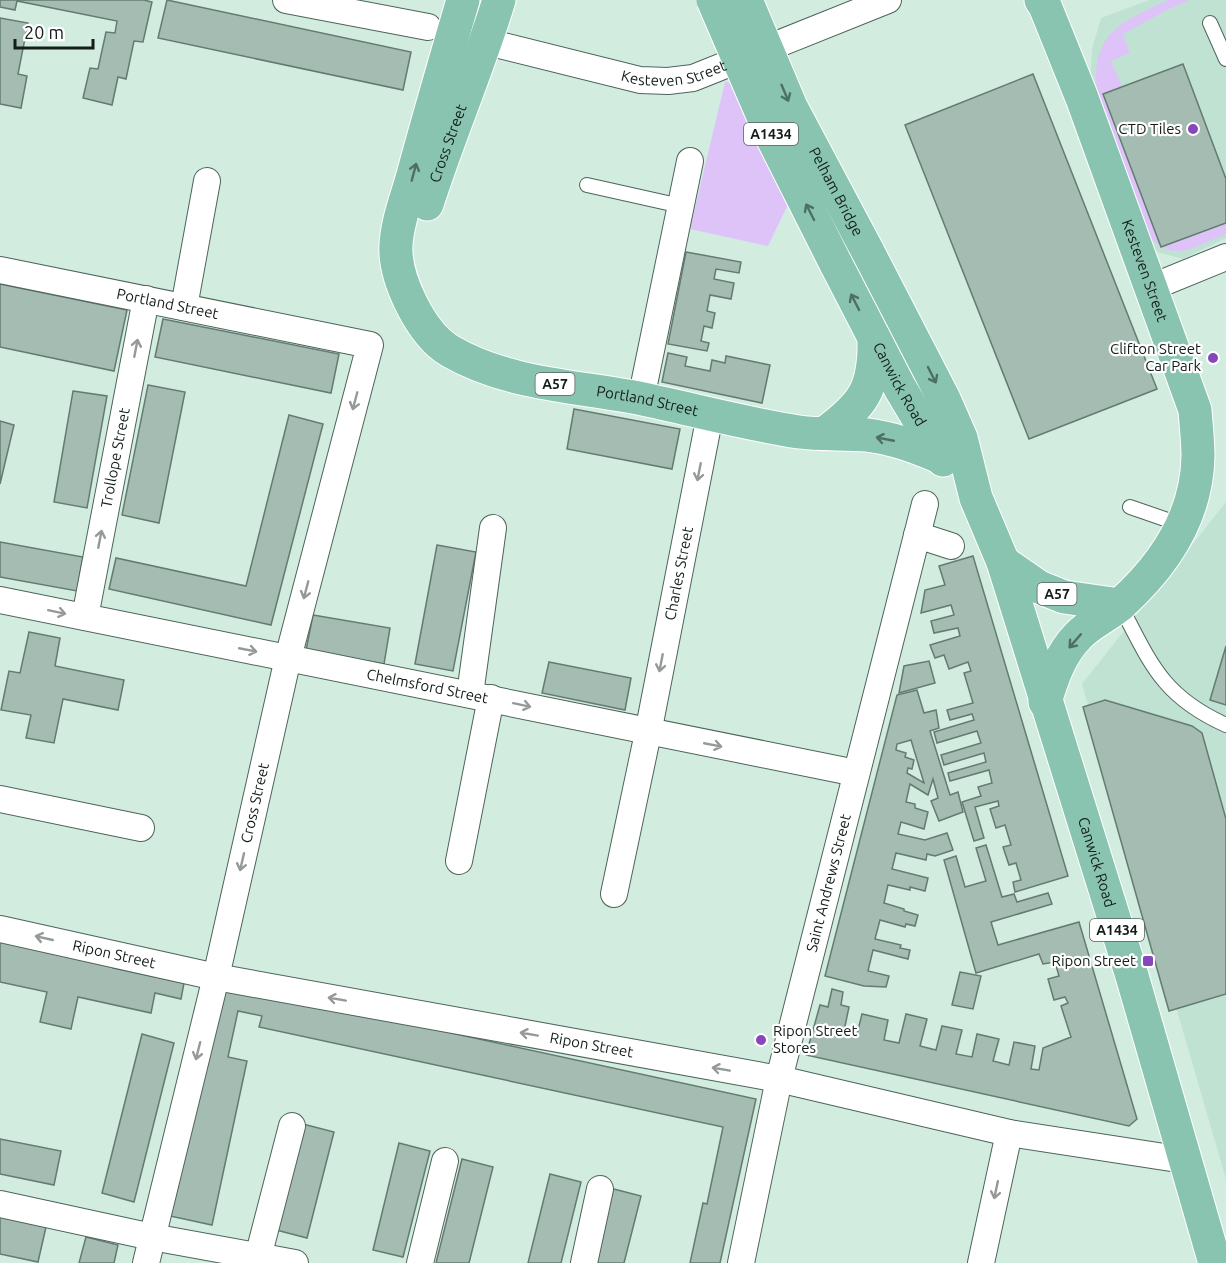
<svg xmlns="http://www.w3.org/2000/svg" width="1226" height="1263" font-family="Ubuntu,sans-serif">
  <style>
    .built { fill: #c0e2d3 }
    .green { fill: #dec3f9 }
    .building { fill: #a4bcb1; stroke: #647b71; stroke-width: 1.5; fill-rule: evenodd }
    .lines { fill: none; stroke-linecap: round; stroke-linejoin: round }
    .lane-casing { stroke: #4e645a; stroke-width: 16 }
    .street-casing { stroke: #4e645a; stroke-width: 28 }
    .primary-casing { stroke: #fff; stroke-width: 35 }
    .lane { stroke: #fff; stroke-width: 14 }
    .street { stroke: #fff; stroke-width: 26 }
    .primary { stroke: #88c4af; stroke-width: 33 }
    .primary-bridge-casing { stroke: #fff; stroke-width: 35; stroke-linecap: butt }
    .primary-bridge { stroke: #88c4af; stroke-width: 33 }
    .oneway { stroke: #4e7064 }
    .oneway2 { stroke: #959998 }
    .poi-dot { fill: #8846bb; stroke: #fff; stroke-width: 2 }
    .labels { text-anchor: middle; stroke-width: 4.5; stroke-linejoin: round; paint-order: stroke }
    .shield { fill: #fff; stroke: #5a615e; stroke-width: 1.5 }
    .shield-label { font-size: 14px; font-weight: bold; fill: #141d19 }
    .street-label { font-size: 15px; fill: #141d19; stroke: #fff }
    .poi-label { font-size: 15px; fill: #141d19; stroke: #fff; text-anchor: end }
  </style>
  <rect width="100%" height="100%" fill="#d2ece0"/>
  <g class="built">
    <polygon points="1149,0 1226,0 1226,238 1183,259 1153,251 1091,72 1092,49 1101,18"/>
    <polygon points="1226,502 1226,1179 1082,684"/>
  </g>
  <g class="green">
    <path d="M1168,0h22l-23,10 -44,24 7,19 -19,8 11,25 -19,8 58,153 65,-24v11c-31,12 -52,31 -78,1 -9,-23 -17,-46 -26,-69 -14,-36 -39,-85 -18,-123 13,-22 41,-32 64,-43z"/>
    <polygon points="725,82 743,83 792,196 768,246 690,229"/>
  </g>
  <g class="building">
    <polygon points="0,0 144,0 152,2 143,42 134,41 126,79 118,77 112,105 83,98 90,68 98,69 106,32 115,33 117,21 17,1 15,10 0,7"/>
    <polygon points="167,0 411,52 403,90 158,38"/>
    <polygon points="0,18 28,23 18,74 27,76 21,108 0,104"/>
    <polygon points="1183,64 1226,179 1226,223 1161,247 1103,94"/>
    <polygon points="1033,74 1157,389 1029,439 905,125"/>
    <polygon points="686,252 741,262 739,273 716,269 714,279 734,283 731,299 710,295 707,311 715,313 712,328 704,326 701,341 709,343 707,351 668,344"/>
    <polygon points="0,284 127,310 114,371 0,347"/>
    <polygon points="163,319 339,354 331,393 155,357"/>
    <polygon points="668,353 687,357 685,366 710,371 712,360 725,363 726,356 770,365 762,403 662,382"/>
    <polygon points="148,385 185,392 159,523 122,515"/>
    <polygon points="73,391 107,396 87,508 54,502"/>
    <polygon points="574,409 680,429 672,469 567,449"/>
    <polygon points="289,415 323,424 271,625 109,589 116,558 246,586"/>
    <polygon points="0,421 14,425 0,484"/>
    <polygon points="0,542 83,557 77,591 0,577"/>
    <polygon points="437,545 476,552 453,671 415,664"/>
    <polygon points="973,556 1068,876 1015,892 1013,882 1021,880 1016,863 1009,865 1003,847 1011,845 1005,825 996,828 990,809 999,806 998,801 975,807 984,838 974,841 962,802 981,796 978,787 992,783 989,770 950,781 948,773 986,762 984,753 944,765 941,755 981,743 977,731 937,743 934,732 974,720 972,714 950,720 947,710 973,703 964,673 971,671 968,662 949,669 944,655 935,658 930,645 960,636 958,628 934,633 931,621 954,615 951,605 921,613 925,590 945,585 939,566"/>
    <polygon points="313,615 390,628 384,664 306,650"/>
    <polygon points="29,632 60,638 55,666 124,680 118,710 63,699 54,743 26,738 31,715 1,710 9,671 20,673"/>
    <polygon points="1226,646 1226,705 1210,700"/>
    <polygon points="929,661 935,683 899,693 904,666"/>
    <polygon points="549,662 631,678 625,710 542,693"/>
    <path d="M917,690l7,23 12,-3 3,18 -9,3 20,64 8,-3 5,20 -24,9 -8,-20 7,-3 -5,-19 -5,16 -18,-11 -4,18 9,2v4l13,4 -4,17 -23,-7 -3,12 27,6 22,-7 6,17 -18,6 -8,-2 -1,6 -30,-7 -4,16 36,9 -3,13 -15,-4v3l-22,-5 -4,18 20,6v2l14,4 -3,11 -9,-2 -1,3 -25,-7 -5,19 26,6 -1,3 10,2 -2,9 -35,-9 -5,21 21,5 -3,11 -22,-1 -39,-10 72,-281zM911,740l13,43 -17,-10 1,-5 4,1 2,-9 -9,-3 1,-4 -10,-3 1,-6z"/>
    <polygon points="1105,700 1192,726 1202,733 1226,819 1226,994 1169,1011 1083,707"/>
    <polygon points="986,845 1002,897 1014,894 1017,902 1048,893 1052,904 991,922 998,945 1079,922 1137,1119 1129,1126 806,1055 820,1005 828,1007 832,989 843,992 841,1005 849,1007 844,1031 857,1034 862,1014 888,1020 884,1040 899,1043 906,1014 927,1019 920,1046 936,1050 942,1026 962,1030 956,1054 972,1057 977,1034 999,1039 993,1061 1009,1065 1014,1042 1035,1046 1031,1069 1039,1070 1043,1048 1071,1037 1061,1006 1068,1003 1065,997 1054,1000 1048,979 1059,976 1055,962 1043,964 1039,954 976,973 944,860 956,856 965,887 986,881 976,848"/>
    <polygon points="0,938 114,962 113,968 184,983 181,999 155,993 151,1013 78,997 71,1029 40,1022 47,992 0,982"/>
    <polygon points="960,972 981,976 973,1009 952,1005"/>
    <polygon points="221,983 756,1099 720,1263 690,1263 703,1203 707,1204 723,1127 259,1027 262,1016 238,1011 228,1057 247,1061 212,1225 170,1216"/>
    <polygon points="142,1034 174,1043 134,1202 102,1193"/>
    <polygon points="303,1124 334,1132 307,1238 276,1230"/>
    <polygon points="0,1139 61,1151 54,1185 0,1174"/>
    <polygon points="399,1143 430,1151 403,1257 373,1250"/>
    <polygon points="462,1159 493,1167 469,1263 436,1263"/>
    <polygon points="550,1174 581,1182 561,1263 528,1263"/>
    <polygon points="610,1188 641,1196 624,1263 591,1263"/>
    <polygon points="0,1217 46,1227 38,1262 0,1254"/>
    <polygon points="86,1237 118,1245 114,1263 79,1263"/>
  </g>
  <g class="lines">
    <defs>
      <g id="lane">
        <polyline points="1210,23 1226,59"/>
        <polyline points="587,185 681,206"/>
        <polyline points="1130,507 1182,525"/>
        <path d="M1120,605c31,59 42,91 106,120"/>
      </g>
      <g id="street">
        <polyline points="286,0 428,27"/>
        <path id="s1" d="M467,37l173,43 28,1 25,-3 195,-78"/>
        <path id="s2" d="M0,270l370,75 -82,313 -72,319 -70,286"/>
        <polyline points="1150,288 1226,257"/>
        <polyline points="184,307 207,181"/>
        <polyline points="641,399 690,161"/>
        <polyline points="917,535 951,546"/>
        <path id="s3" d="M0,600l856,173"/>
        <path id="s4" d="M85,617l61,-318"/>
        <polyline points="470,694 493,528"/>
        <polyline points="0,799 141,828"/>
        <polyline points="459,861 491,698"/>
        <path id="s5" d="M614,894l34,-161 62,-318"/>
        <path id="s6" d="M0,929l216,48 563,102 230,54 175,27"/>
        <polyline points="0,1204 152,1237 295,1263"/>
        <polyline points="258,1257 292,1126"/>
        <polyline points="420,1263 445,1161"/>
        <polyline points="584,1263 600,1189"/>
        <path id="s7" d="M741,1263l38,-184 146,-575"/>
        <polyline points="981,1263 1009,1133"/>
      </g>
      <g id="primary">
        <path id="s8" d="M463,0c-17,58 -34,116 -50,175 -6,22 -16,47 -17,70 -2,33 25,89 54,106 58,34 129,35 193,48 52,11 103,25 156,33 22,3 45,1 68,3 26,3 49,12 73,22"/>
        <path id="s9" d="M1041,0l4,6 37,92 113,312c1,15 3,31 3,46 -1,60 -33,108 -76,147 -14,13 -32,20 -44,33 -18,18 -26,43 -33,66"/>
        <path id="s10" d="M427,204c22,-69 51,-135 72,-204"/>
        <path id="s11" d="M867,250l77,149 17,39 15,60 27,64 129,414 83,287"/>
        <path id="s12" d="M836,264l64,124 43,72"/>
        <path d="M825,433c38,-28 50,-44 49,-93"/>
        <polyline points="1003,562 1039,587 1064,597 1120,605"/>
      </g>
    </defs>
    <use href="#lane" class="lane-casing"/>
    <use href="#street" class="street-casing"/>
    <use href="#primary" class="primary-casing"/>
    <use href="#lane" class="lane"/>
    <use href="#street" class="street"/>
    <use href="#primary" class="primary"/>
    <defs>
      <g id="primary-bridge">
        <polyline points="713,0 772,137 836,264"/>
        <path id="s13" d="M746,0l45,107 76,143"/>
      </g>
    </defs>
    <use href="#primary-bridge" class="primary-bridge-casing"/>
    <use href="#primary-bridge" class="primary-bridge"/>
  </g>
  <defs><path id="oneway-shaft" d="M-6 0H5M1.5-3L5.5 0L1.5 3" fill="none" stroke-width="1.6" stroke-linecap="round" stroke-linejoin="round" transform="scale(1.5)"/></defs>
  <g class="oneway">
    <use href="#oneway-shaft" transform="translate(785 93) rotate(67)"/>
    <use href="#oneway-shaft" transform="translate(414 172) rotate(-75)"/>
    <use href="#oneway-shaft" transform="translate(810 212) rotate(-117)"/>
    <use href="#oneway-shaft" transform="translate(855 302) rotate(-117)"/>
    <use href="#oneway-shaft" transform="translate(932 375) rotate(63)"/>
    <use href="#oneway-shaft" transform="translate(885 439) rotate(-169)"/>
    <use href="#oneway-shaft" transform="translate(1075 641) rotate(131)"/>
  </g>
  <g class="oneway2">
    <use href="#oneway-shaft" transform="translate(136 348) rotate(-79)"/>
    <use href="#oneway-shaft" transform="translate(355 401) rotate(105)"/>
    <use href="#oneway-shaft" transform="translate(699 472) rotate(101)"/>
    <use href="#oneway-shaft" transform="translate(100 539) rotate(-79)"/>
    <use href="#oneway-shaft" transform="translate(306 590) rotate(105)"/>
    <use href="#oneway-shaft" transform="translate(57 612) rotate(12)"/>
    <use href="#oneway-shaft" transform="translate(248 650) rotate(11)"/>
    <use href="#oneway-shaft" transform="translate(661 663) rotate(101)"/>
    <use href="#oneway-shaft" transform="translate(522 705) rotate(12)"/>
    <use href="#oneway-shaft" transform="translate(713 745) rotate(11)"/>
    <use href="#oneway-shaft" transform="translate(242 862) rotate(103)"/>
    <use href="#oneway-shaft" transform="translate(44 938) rotate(-167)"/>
    <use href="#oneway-shaft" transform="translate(337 999) rotate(-170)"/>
    <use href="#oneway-shaft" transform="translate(529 1034) rotate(-170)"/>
    <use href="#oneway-shaft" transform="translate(198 1051) rotate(104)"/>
    <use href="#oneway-shaft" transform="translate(721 1069) rotate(-170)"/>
    <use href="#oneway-shaft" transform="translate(996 1190) rotate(102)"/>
  </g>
  <g class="poi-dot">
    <circle cx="1193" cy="129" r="6"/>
    <circle cx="1213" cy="358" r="6"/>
    <rect x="1142" y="955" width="12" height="12" rx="3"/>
    <circle cx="761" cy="1040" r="6"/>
  </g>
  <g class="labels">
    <g class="shield">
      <rect x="744" y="123" width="54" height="22" rx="4.5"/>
      <rect x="535.5" y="373" width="39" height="22" rx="4.5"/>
      <rect x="1037.5" y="583" width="39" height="22" rx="4.5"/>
      <rect x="1090" y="919" width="54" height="22" rx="4.5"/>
    </g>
    <g class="shield-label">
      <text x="771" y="139">A1434</text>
      <text x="555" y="389">A57</text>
      <text x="1057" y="599">A57</text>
      <text x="1117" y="935">A1434</text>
    </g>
    <g class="street-label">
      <text dy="5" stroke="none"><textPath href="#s1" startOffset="213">Kesteven Street</textPath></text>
      <text dy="5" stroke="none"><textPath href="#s10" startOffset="64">Cross Street</textPath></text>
      <text dy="5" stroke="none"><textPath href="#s13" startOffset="212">Pelham Bridge</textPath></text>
      <text dy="5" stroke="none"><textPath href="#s9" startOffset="290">Kesteven Street</textPath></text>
      <text dy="5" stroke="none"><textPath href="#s2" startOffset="171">Portland Street</textPath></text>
      <text dy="5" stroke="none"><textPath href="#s12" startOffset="136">Canwick Road</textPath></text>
      <text dy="5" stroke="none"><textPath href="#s8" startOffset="582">Portland Street</textPath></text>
      <text dy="5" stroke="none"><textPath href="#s4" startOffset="162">Trollope Street</textPath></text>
      <text dy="5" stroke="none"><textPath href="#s5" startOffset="327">Charles Street</textPath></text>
      <text dy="5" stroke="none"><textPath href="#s3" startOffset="436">Chelmsford Street</textPath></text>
      <text transform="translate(255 803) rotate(-77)" y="5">Cross Street</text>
      <text dy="5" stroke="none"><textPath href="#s11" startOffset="656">Canwick Road</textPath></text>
      <text dy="5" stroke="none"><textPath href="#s7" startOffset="390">Saint Andrews Street</textPath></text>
      <text dy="5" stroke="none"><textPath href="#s6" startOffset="117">Ripon Street</textPath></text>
      <text dy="5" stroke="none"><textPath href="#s6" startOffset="603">Ripon Street</textPath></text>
    </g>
    <g class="poi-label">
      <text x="1181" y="134">CTD Tiles</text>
      <text x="1201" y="354">Clifton Street<tspan x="1201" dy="17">Car Park</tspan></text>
      <text x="1136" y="966">Ripon Street</text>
      <text x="773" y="1036" text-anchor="start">Ripon Street<tspan x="773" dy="17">Stores</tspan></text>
    </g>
  </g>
  <path d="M15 39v9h78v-9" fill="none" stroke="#141d19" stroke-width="3"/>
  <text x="24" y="39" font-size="18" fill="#141d19" stroke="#ffffff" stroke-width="4.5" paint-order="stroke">20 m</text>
</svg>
